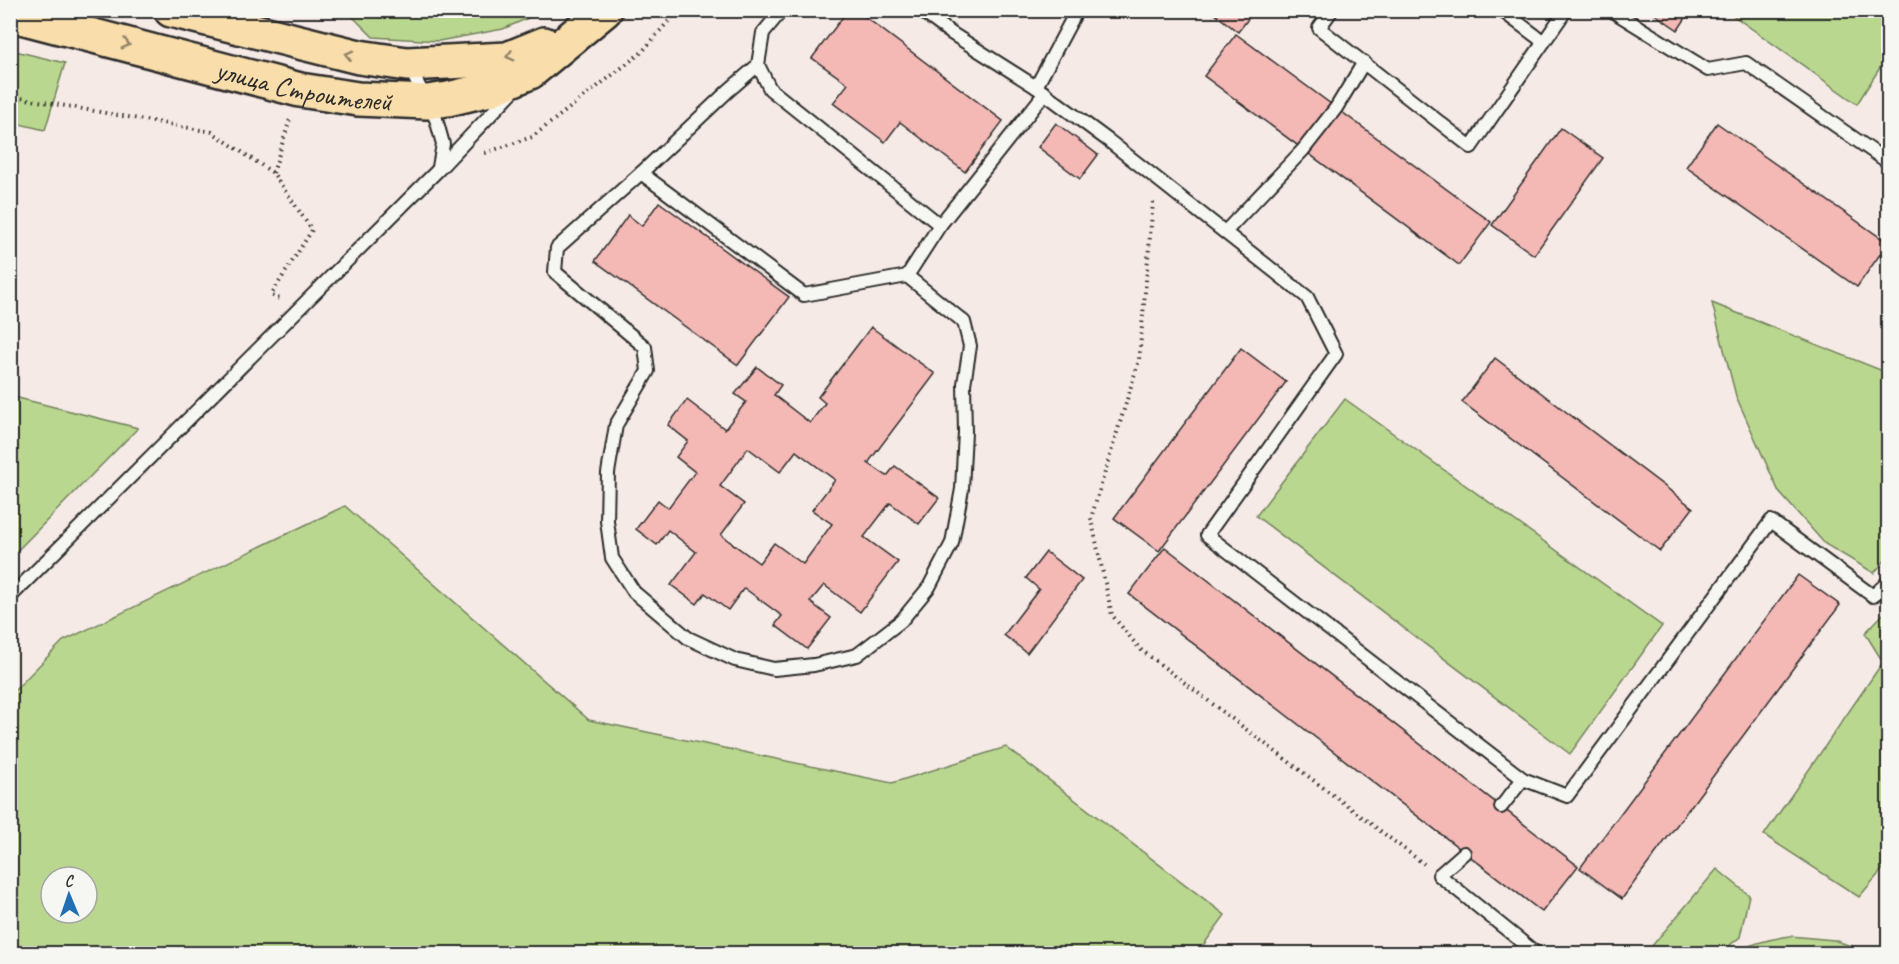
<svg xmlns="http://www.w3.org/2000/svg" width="1899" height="964" font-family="Caveat,sans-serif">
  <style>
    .green { fill: #bad78f; stroke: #72815d; stroke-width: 1.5; fill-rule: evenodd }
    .building { fill: #f4b8b5; stroke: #2b2b2b; stroke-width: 1.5; fill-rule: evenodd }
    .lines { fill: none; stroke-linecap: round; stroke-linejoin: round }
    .service-casing { stroke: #2b2b2b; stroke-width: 16 }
    .primary-casing { stroke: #2b2b2b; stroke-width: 38 }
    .path { stroke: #2b2b2b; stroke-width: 4; stroke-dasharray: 1.5 4.5; stroke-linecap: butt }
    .service { stroke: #f6f6f2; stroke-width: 12 }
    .primary { stroke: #f9deab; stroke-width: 33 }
    .oneway { stroke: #92846b }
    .labels { text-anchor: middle; stroke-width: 4.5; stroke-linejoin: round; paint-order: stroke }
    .street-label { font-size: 28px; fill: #2b2b2b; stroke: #f6f6f2 }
  </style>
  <rect width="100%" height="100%" fill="#f6eae6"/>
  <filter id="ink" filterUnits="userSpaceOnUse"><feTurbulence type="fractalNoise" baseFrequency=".0167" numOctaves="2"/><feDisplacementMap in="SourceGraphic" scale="12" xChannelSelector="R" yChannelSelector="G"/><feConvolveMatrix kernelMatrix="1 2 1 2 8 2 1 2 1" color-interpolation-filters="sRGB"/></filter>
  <g filter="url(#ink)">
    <g class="green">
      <polygon points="349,11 544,11 503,29 439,41 373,37 353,17"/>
      <polygon points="1727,11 1883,11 1888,55 1857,104"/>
      <polygon points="11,50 65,63 45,130 11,122"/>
      <polygon points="1712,303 1888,373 1888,557 1874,573 1825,544 1779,492 1736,396"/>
      <polygon points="10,396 138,428 11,557 10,557"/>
      <polygon points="1345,399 1662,626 1570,754 1256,516"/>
      <path d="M345,506l244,214 303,63 114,-36 219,168 -28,39 -1186,-1v-259l52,-53zM51,877h36v36h-36z"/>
      <polygon points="1888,609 1888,863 1859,897 1764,835 1883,662 1865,633"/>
      <polygon points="1717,869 1749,895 1740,937 1720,953 1646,953"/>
      <path d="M1790,936l44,4 37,13h-140c19,-9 38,-14 59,-17z"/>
    </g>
    <g class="building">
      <polygon points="848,10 856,10 1003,121 965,172 900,122 885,142 833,103 848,84 812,58"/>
      <polygon points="1210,10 1255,10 1238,32"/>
      <polygon points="1649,10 1691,10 1678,30"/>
      <polygon points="1236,34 1491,222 1459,265 1204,76"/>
      <polygon points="1056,123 1098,155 1080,179 1038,147"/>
      <polygon points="1717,123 1888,243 1857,287 1686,167"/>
      <polygon points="1561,128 1603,158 1534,255 1492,225"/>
      <polygon points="659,202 789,297 738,365 595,261 628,215 642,226"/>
      <polygon points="1888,246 1888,262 1881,257"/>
      <path d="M871,327l64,47 -67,89 19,13 8,-10 44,32 -20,26 -29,-21 -26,34 34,25 -38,50 -36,-27 -14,17 21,16 -24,31 -32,-24 7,-9 -38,-28 -16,22 -23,-17 -8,11 -26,-19 25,-33 -28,-22 -11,15 -21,-16 22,-29 10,8 27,-36 -19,-15 12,-16 -20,-16 19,-25 38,29 21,-27 -11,-8 22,-27 24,18 -7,10 36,28 15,-20 -7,-6zM748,448l32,24 16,-21 39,29 -23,30 20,14 -29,40 -29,-21 -15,20 -38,-28 23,-31 -24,-18z"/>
      <polygon points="1241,348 1286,382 1159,551 1114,518"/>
      <polygon points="1495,358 1693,508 1660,551 1462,402"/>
      <polygon points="1165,547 1578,866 1542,912 1129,594"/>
      <polygon points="1046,552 1082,580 1027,653 1004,635 1039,589 1026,578"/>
      <polygon points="1798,575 1840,605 1622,899 1580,868"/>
    </g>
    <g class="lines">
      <defs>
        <g id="service">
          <polyline points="920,10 951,33 1036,87 1109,141 1307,297 1336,354 1207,535 1523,779 1567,796 1771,521 1873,596 1888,582"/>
          <polyline points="1332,10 1319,28 1471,147 1566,10"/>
          <polyline points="1501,10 1544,42"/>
          <polyline points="1611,10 1708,70 1746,63 1888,162"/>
          <polyline points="758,65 728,91 641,173 804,295 907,276 940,225 770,89 758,65 763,33 782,10"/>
          <polyline points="409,67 436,119 443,144 439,167"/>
          <polyline points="1036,87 1077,10"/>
          <polyline points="641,173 557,248 555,272 645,347 648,371 616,425 608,473 607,521 612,558 634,592 688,638 735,660 774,669 814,665 857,655 901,621 929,587 952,543 962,489 965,432 964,384 970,346 964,322 907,276"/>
          <polyline points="940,225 1045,93"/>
          <polyline points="1225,232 1303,150 1336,108 1364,62"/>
          <polyline points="10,597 439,169 513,91"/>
          <polyline points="1501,807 1523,779"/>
          <polyline points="1464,853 1439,875 1537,954"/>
        </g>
        <g id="primary">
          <polyline points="171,10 359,57 407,64 507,59 544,44"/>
          <path id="s1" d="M10,14l290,76 58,9 69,3 21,-3 42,-10 40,-17 75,-62"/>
        </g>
      </defs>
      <use href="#service" class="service-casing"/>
      <use href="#primary" class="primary-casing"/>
      <g class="path">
        <polyline points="10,96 212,132 273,173 312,230 271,295 280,299"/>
        <polyline points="485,153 532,137 642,52 678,10"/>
        <polyline points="273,173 290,119"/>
        <polyline points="1153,202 1139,360 1091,518 1112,615 1140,649 1424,864"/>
      </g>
      <use href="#service" class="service"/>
      <use href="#primary" class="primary"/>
    </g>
    <defs><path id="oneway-chevron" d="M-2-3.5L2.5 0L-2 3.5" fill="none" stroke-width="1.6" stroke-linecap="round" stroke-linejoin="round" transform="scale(1.5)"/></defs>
    <g class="oneway">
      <use href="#oneway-chevron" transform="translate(126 44) rotate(15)"/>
      <use href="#oneway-chevron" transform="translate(349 55) rotate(-167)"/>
      <use href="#oneway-chevron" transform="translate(510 56) rotate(165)"/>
    </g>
  </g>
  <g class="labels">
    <g class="street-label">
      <text dy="10" stroke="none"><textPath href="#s1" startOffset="303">улица Строителей</textPath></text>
    </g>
  </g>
  <rect width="1899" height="964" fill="none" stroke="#f6f6f2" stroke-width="36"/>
  <rect x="18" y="18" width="1863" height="928" fill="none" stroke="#2b2b2b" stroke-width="2" filter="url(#ink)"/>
  <g transform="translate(69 895) rotate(358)"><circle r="28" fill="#f6f6f2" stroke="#a5a5a2" stroke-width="1.5"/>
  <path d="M0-4.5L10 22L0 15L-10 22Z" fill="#1f6fb2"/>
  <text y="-9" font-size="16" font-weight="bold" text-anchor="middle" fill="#2b2b2b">С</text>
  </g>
</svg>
